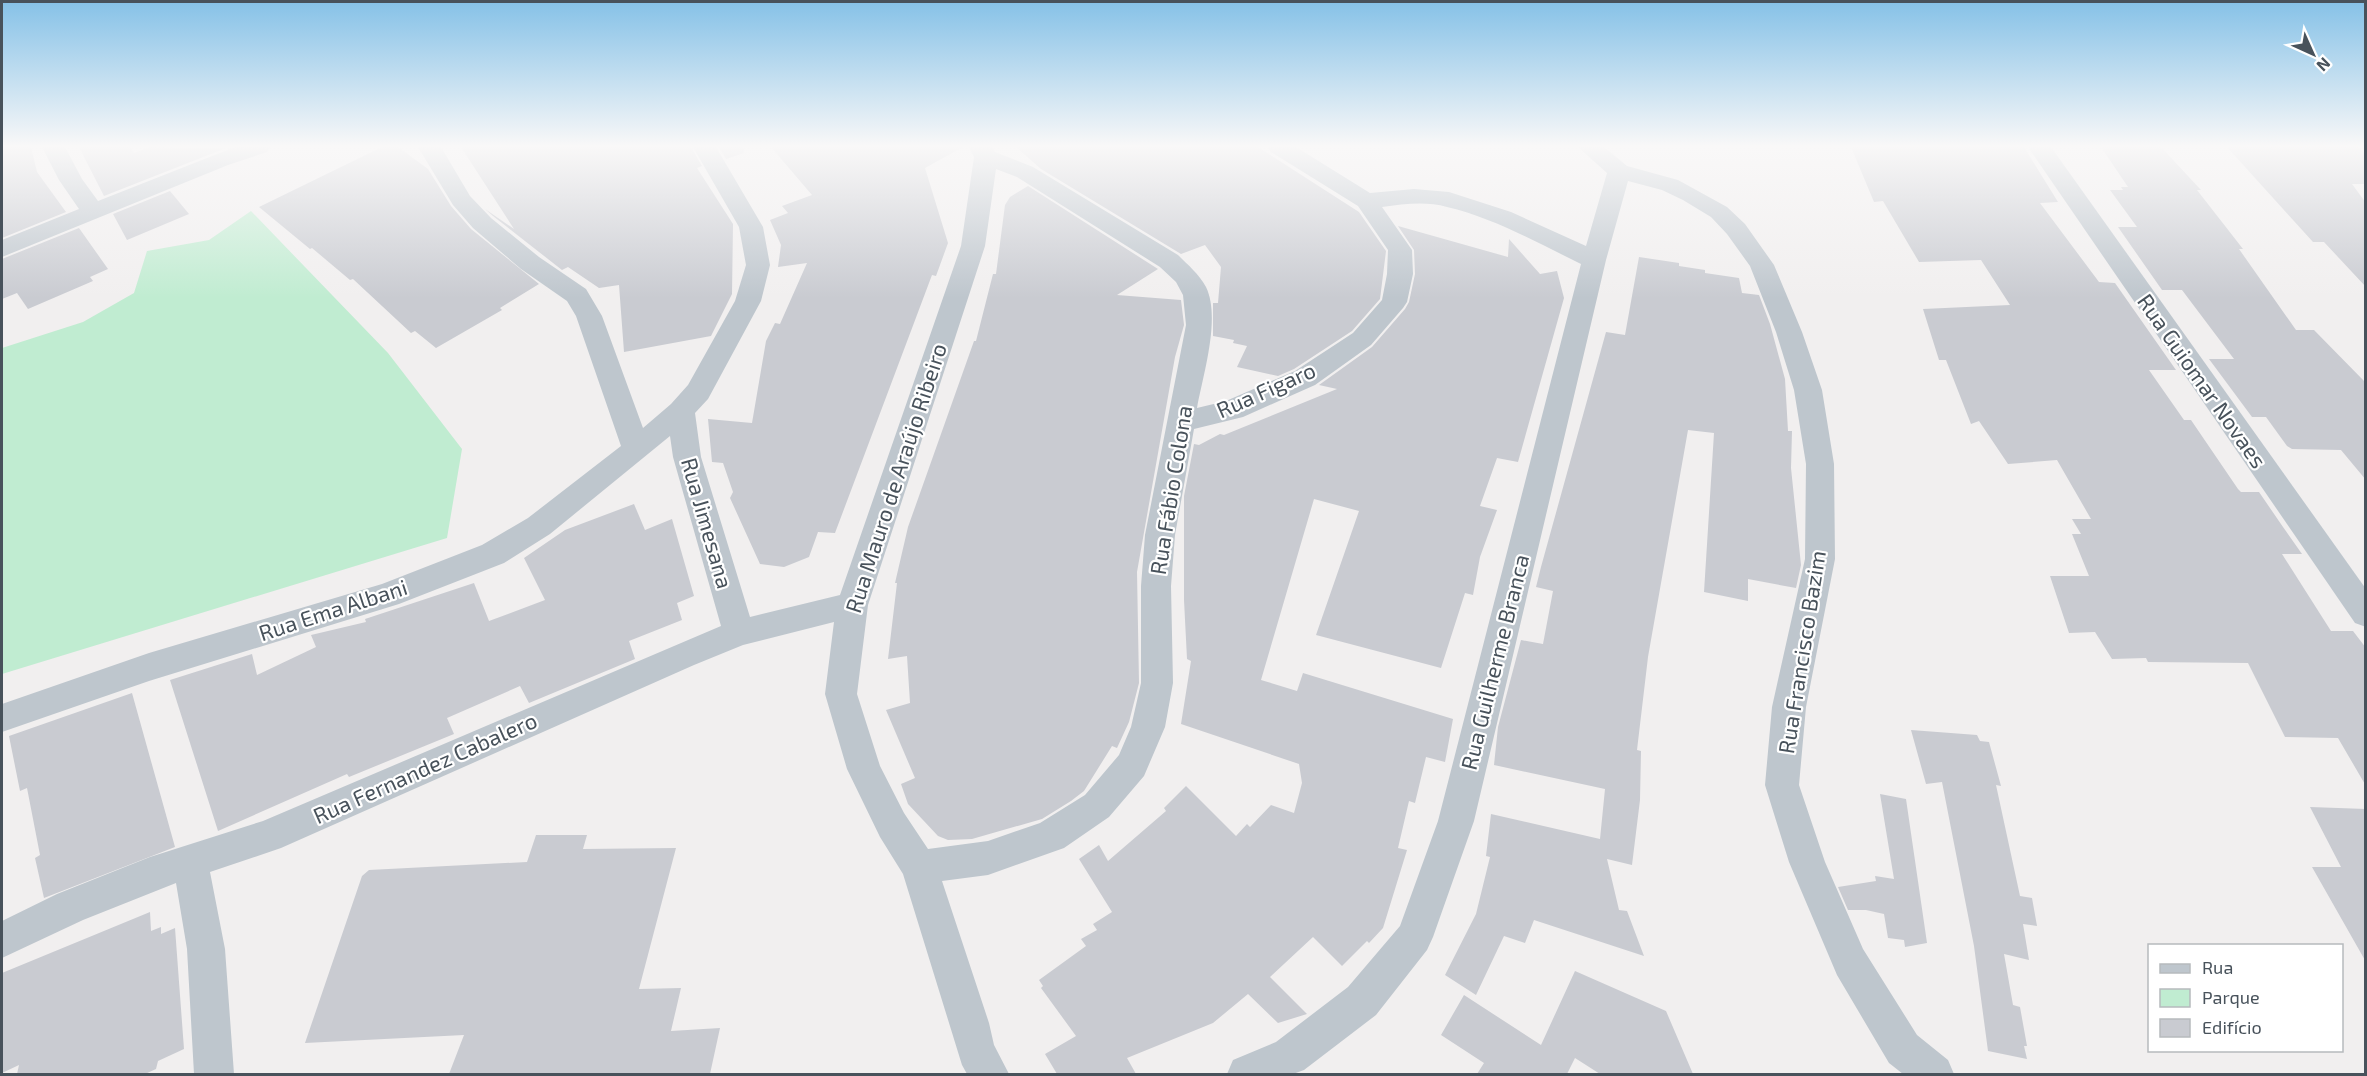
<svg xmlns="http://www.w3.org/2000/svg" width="2367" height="1076" font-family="'Exo 2',sans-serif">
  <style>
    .green { fill: #c0ecd1 }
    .building { fill: #c9cbd1 }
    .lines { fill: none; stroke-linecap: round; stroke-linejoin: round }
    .minor { fill: #bec6cd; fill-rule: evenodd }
    .labels { text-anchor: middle; stroke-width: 4.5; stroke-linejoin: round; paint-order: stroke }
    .street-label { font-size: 22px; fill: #48525b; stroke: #fff }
  </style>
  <rect width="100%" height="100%" fill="#f1efef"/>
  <polygon class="green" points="251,211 388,353 462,449 447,538 2,674 2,348 83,322 134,293 147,251 209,240"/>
  <g class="building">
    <polygon points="2,147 31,147 37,172 66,212 2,238"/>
    <polygon points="79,147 131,147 134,153 149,147 226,148 104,196"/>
    <polygon points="382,147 398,147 428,169 451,206 471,229 539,284 500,308 502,310 436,348 415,331 411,333 353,279 350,280 312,248 310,249 259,207"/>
    <polygon points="461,147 691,147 702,166 697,168 733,224 732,294 711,336 624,352 619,285 599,288 568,267 562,270 493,216 485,209 514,229"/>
    <polygon points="719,147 743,147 744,153 726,159"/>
    <polygon points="771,147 963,147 925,168 948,243 936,276 932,275 835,533 818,532 809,557 784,567 760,564 730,498 733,492 723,463 712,462 708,419 752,423 766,341 775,323 780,324 807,263 778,267 781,245 770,220 788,213 782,206 812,195"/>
    <polygon points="1016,147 1258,147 1359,212 1386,251 1380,299 1352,331 1294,369 1278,376 1237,367 1247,346 1233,343 1234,340 1213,336 1213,303 1218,303 1221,267 1205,245 1181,254 1041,169"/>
    <polygon points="1851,147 2024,147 2058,202 2040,203 2099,282 2115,283 2176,370 2149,370 2184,420 2191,420 2238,489 2241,492 2259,492 2283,527 2302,554 2282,554 2331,631 2353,631 2366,648 2366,786 2338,738 2285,737 2248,663 2148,662 2146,658 2112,659 2095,632 2069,633 2050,576 2089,576 2072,534 2081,534 2072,519 2091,519 2057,460 2008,464 1979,421 1971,424 1946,360 1939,360 1923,309 2010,305 1981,260 1919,262 1883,201 1874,202"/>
    <polygon points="2101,147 2161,147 2201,190 2197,190 2243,249 2239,249 2296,330 2314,330 2366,383 2366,480 2341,450 2292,449 2287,446 2266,417 2252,417 2209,359 2234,359 2182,290 2162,290 2118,227 2137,227 2110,190 2123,190 2121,187 2128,187"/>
    <polygon points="2227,147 2359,147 2366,155 2366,184 2352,184 2366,203 2366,287 2324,242 2313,242"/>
    <polygon points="1028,186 1158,269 1117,295 1181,300 1184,325 1175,357 1137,572 1139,683 1129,722 1117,748 1112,746 1084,791 1071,801 1042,819 972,839 948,840 938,836 908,804 901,784 915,778 886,710 910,703 907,656 888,659 897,583 895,583 908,527 974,341 976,341 993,274 996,274 1005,205 1010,197"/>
    <polygon points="170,191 189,214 127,240 113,214"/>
    <polygon points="1398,226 1508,257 1509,239 1540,274 1557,271 1564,298 1518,462 1497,458 1480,506 1497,510 1480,557 1473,595 1465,593 1441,668 1316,635 1359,511 1314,499 1261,680 1297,691 1303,673 1453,719 1445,762 1426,757 1415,803 1409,801 1398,848 1407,850 1383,928 1369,943 1367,941 1342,966 1313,937 1270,977 1307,1014 1278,1023 1248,994 1213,1023 1127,1058 1136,1074 1057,1074 1045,1054 1076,1036 1041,988 1043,986 1039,980 1086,946 1081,939 1097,930 1093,924 1112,912 1079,859 1099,845 1108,861 1166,811 1164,808 1186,786 1236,836 1247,824 1250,827 1271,805 1294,813 1302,783 1299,764 1181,724 1191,661 1187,659 1184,600 1184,496 1194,444 1199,445 1220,434 1224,435 1337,389 1319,385 1372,347 1405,309 1409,302 1415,274 1414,250"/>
    <polygon points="79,228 108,269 90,277 93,281 28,309 17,293 2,299 2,259"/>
    <polygon points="1639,257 1679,263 1679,266 1705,270 1705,273 1739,278 1742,293 1759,295 1770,324 1785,379 1788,431 1792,431 1791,468 1801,565 1796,588 1748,579 1748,601 1704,592 1714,433 1688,430 1648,657 1637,750 1641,751 1640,800 1632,865 1607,859 1619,910 1627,911 1644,956 1534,920 1525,943 1504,936 1476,995 1445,975 1476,914 1490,857 1486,856 1491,814 1600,839 1605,789 1494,765 1498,727 1521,640 1543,644 1553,591 1536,587 1541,567 1606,332 1625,335"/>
    <polygon points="634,504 645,530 672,519 694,596 677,603 682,620 629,641 635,659 529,703 520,686 447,718 454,734 349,777 347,774 218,831 170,680 252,654 257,675 316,647 311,635 366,622 365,619 474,583 489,621 545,600 524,558 565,530"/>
    <polygon points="132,693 175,847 44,898 35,858 40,855 27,788 20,791 9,736"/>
    <polygon points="1911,730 1977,735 1980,741 1989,742 2001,786 1996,785 2020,896 2032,898 2037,926 2023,924 2029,960 2004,954 2013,1005 2020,1007 2027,1046 2024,1046 2027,1059 1988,1051 1974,946 1942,782 1926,784"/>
    <polygon points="1880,794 1906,799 1927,943 1905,947 1904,940 1888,938 1884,914 1866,910 1848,910 1838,887 1876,881 1875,876 1894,879"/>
    <polygon points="2310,807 2366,809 2366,962 2312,867 2341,867"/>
    <polygon points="536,835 587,835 583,849 676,848 639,989 681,988 671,1031 720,1028 710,1074 449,1074 464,1035 305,1043 362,876 369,870 527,862"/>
    <polygon points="150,912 151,931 161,927 161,934 175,928 184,1049 158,1061 156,1069 145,1074 17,1074 19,1065 2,1073 2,973"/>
    <polygon points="1575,971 1666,1011 1693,1074 1600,1074 1575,1058 1567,1074 1477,1074 1484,1063 1441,1035 1464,995 1541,1045"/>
  </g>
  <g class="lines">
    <g class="minor">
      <polygon points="42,147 65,147 82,179 98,201 235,147 270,147 267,152 228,165 2,257 2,240 79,209 59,180"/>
      <path d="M418,147h23l29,49 21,22 48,39 47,32 16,27 41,112 28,-24 17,-19 47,-84 11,-36 -7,-38 -46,-80h23l47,80 7,38 -9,36 -53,98 -13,14 6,44 49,160 90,-22 121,-349 13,-89 -5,-10h23l3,5 38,15 145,88c10,10 21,19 28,32 15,31 -3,88 -9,121l29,-7 69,-30 58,-38 29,-33 5,-26 1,-24 -30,-44 -87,-54 -3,-5h28l74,46 44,-4 35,3 62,20 75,34 21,-73 -29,-26h26l23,19 51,14 49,27 18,17 29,41 28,67 20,58 12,74 1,95 -29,148 -7,78 26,77 38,87 54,86 31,25 6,14h-51l-14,-11 -52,-88 -48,-113 -24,-77 7,-78 33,-148 1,-95 -12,-74 -18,-58 -26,-66 -23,-32 -16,-17 -28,-17 -21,-10 -34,-9 -22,79 -132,561 -41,116 -6,13 -51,65 -72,55 -11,4h-66l6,-14 43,-18 72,-55 52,-61 38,-105 143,-557c-43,-21 -87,-46 -134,-57 -21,-6 -43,-3 -65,0l30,43 1,24 -6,28 -4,6 -32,37 -56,40 -72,32 -49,12 -19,106 -4,51 2,97 -8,44 -21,49 -35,41 -45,31 -76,27 -46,6 47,142 5,22 15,29h-42l-5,-9 -59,-191 -23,-37 -33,-68 -22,-75 9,-72 -91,23 -49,20 -413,183 -71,24 15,77 9,125h-40l-7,-125 -11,-66 -93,37 -81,38v-37l55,-27 93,-37 113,-36 458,-195 -48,-169 -3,-21 -120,98 -46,29 -105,41 -250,77 -147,51v-28l147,-51 233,-69 100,-39 46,-27 93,-72 -45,-130 -9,-15 -46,-32 -48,-41 -20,-23zM996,169l21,8 143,90 16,15 7,13 3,30 -41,210 -4,51v97l-10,44 -12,28 -34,40 -45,28 -52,18 -60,8 -24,-36 -24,-47 -23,-72 11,-89 117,-359z"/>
      <polygon points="2028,147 2051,147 2366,589 2366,627 2355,623"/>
    </g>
  </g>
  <linearGradient id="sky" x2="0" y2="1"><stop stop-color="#85c1e7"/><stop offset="0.49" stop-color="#f9f8f8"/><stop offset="1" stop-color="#f9f8f8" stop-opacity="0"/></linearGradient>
  <rect width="2367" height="298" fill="url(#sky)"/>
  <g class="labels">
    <g class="street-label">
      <text transform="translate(2202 381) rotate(55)" y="8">Rua Guiomar Novaes</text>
      <text transform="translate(1266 390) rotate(-24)" y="8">Rua Figaro</text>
      <text transform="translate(896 478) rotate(-72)" y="8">Rua Mauro de Araújo Ribeiro</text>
      <text transform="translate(1171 490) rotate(-81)" y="8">Rua Fábio Colona</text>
      <text transform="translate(707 523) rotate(74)" y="8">Rua Jimesana</text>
      <text transform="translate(333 610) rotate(-18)" y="8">Rua Ema Albani</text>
      <text transform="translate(1802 652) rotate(-81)" y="8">Rua Francisco Bazim</text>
      <text transform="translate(1495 662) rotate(-76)" y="8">Rua Guilherme Branca</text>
      <text transform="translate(425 768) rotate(-24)" y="8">Rua Fernandez Cabalero</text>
    </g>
  </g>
  <rect width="2367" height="1076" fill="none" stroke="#48525b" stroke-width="6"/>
  <rect x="2148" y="944" width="195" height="108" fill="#ffffff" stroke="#b6babd" stroke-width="1.5"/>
  <rect x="2160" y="964" width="30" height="9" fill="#bec6cd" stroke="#b6babd" stroke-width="1.5"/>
  <text x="2202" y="974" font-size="18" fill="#48525b">Rua</text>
  <rect x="2160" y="989" width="30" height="18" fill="#c0ecd1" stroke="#b6babd" stroke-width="1.5"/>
  <text x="2202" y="1004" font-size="18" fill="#48525b">Parque</text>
  <rect x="2160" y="1019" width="30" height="18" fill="#c9cbd1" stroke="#b6babd" stroke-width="1.5"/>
  <text x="2202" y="1034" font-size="18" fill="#48525b">Edifício</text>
  <g transform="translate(2313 54) rotate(135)" stroke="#ffffff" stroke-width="4.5" paint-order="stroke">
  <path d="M0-4.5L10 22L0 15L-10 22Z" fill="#48525b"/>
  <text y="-9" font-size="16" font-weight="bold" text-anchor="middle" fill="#48525b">N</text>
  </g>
</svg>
